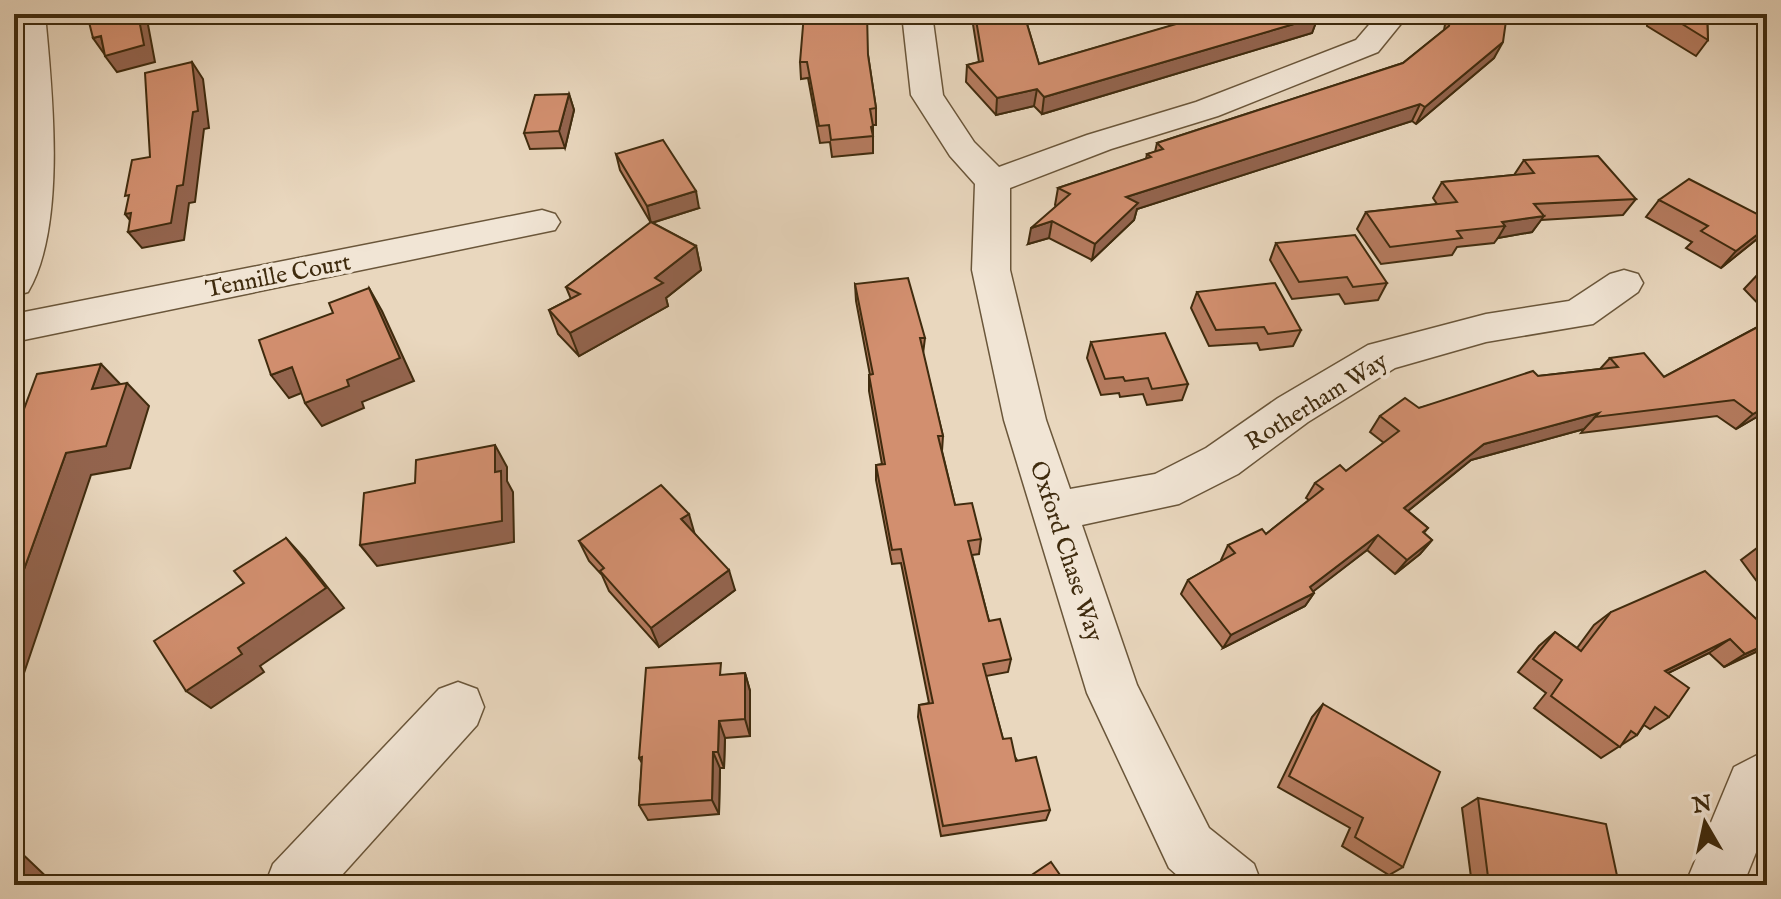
<svg xmlns="http://www.w3.org/2000/svg" width="1781" height="899" font-family="'IM FELL English',serif">
  <style>
    .lines { fill: none; stroke-linecap: round; stroke-linejoin: round }
    .minor-casing { stroke: #6a563a; stroke-width: 3 }
    .minor { fill: #f1e5d5; fill-rule: evenodd }
    .wall { fill: #b57b5f; stroke: #3f2b0e; stroke-width: 2 }
    .shaded-wall { fill: #93644e; stroke: #3f2b0e; stroke-width: 2 }
    .building { fill: #d28f6f; stroke: #3f2b0e; stroke-width: 2 }
    .labels { text-anchor: middle; stroke-width: 8; stroke-linejoin: round; paint-order: stroke }
    .street-label { font-size: 24px; fill: #3f2b0e; stroke: #f1e5d5 }
  </style>
  <rect width="100%" height="100%" fill="#e9d7be"/>
  <filter id="stains"><feTurbulence type="fractalNoise" baseFrequency=".0025" numOctaves="4"/><feColorMatrix values="0 0 0 0 .2 0 0 0 0 .09 0 0 0 0 .02 0 0 0 .5 -.17"/></filter>
  <radialGradient id="worn" r=".72"><stop offset=".6" stop-color="#630" stop-opacity="0"/><stop offset="1" stop-color="#630" stop-opacity=".3"/></radialGradient>
  <g class="lines">
    <defs>
      <g id="minor">
        <path d="M15,14h30c7,75 22,212 -17,278l-14,4v-86l7,-94z"/>
        <polygon points="902,14 932,14 943,95 974,142 999,167 1087,135 1196,102 1356,40 1374,19 1374,14 1404,14 1404,20 1378,52 1218,116 1111,149 1010,188 1010,270 1046,420 1070,489 1155,474 1206,448 1278,398 1368,345 1486,314 1569,301 1610,274 1624,270 1638,274 1643,283 1638,292 1593,324 1486,342 1395,368 1308,422 1238,474 1179,504 1082,525 1137,685 1209,828 1254,864 1262,885 1188,885 1169,868 1087,693 1004,420 972,270 975,184 950,156 911,95"/>
        <polygon points="542,210 555,214 560,222 555,230 14,342 14,314"/>
        <polygon points="458,682 477,689 484,707 477,725 333,885 265,885 273,864 439,689"/>
        <polygon points="1767,750 1767,825 1743,885 1685,885 1734,767"/>
      </g>
    </defs>
    <use href="#minor" class="minor-casing"/>
    <use href="#minor" class="minor"/>
  </g>
  <g class="wall">
    <polygon points="967,14 1024,14 1039,64 1199,18 1200,14 1319,14 1312,33 1042,114 1034,106 996,115 966,82 967,65 979,62 972,18 968,18"/>
    <polygon points="1447,14 1507,14 1494,58 1416,124 1412,121 1137,209 1134,220 1092,260 1049,238 1028,244 1056,206 1055,205 1058,188 1146,159 1147,154 1155,152 1157,143 1403,63 1444,30"/>
    <polygon points="1648,14 1707,14 1708,40 1696,56 1647,26"/>
    <polygon points="868,55 876,108 876,125 873,125 873,153 832,157 830,142 820,143 808,78 801,79 800,62"/>
    <polygon points="569,94 574,110 565,148 530,149 524,133"/>
    <polygon points="616,154 699,208 652,223 696,246 701,270 666,298 668,306 579,356 558,334 549,310 571,299 566,287 651,223 620,170"/>
    <polygon points="1524,160 1636,199 1623,215 1541,220 1532,232 1498,238 1494,243 1457,247 1452,255 1381,264 1357,229 1366,212 1437,204 1433,198 1442,182 1514,175"/>
    <polygon points="1659,200 1757,239 1721,268 1686,248 1692,242 1646,217"/>
    <polygon points="1276,243 1387,283 1378,300 1345,304 1339,294 1292,299 1270,260"/>
    <polygon points="1767,271 1767,313 1744,289 1760,272"/>
    <polygon points="855,284 925,338 923,354 943,436 942,451 955,505 981,539 979,554 972,555 989,621 1011,659 1008,672 986,676 1003,739 1050,810 1046,820 941,836 918,717 919,705 929,703 901,563 892,564 876,480 876,465 882,464 869,391 869,375 870,375 856,301"/>
    <polygon points="1197,292 1301,330 1293,346 1260,350 1257,343 1209,346 1191,308"/>
    <polygon points="1767,322 1767,411 1736,429 1717,416 1581,433 1584,429 1471,460 1408,511 1428,528 1424,533 1432,540 1420,554 1395,574 1367,550 1313,591 1314,593 1305,606 1223,648 1181,594 1188,580 1222,561 1221,560 1228,545 1266,534 1309,500 1306,498 1315,483 1346,471 1384,443 1370,432 1380,416 1419,408 1538,376 1600,369 1610,358 1664,377"/>
    <polygon points="1091,342 1188,384 1182,400 1147,405 1143,394 1120,397 1119,393 1101,395 1087,358"/>
    <polygon points="695,534 735,590 659,647 609,591 602,575 589,561 579,541"/>
    <polygon points="1767,544 1767,595 1741,560 1761,545"/>
    <polygon points="1611,612 1767,629 1767,645 1724,667 1709,653 1668,673 1669,717 1650,729 1644,725 1637,735 1601,758 1534,708 1546,693 1518,672 1539,646 1555,632 1577,648 1594,625"/>
    <polygon points="745,673 750,691 750,736 725,738 724,768 720,768 719,814 648,820 639,805 642,763 639,758 725,675"/>
    <polygon points="1323,704 1403,867 1389,875 1342,846 1350,828 1278,787 1312,717"/>
    <polygon points="1478,798 1619,885 1472,885 1462,808"/>
  </g>
  <g class="shaded-wall">
    <polygon points="138,14 146,14 155,62 117,72 105,56"/>
    <polygon points="1318,17 1312,33 1042,114 1044,97"/>
    <polygon points="101,36 105,55 93,38"/>
    <polygon points="1503,42 1494,58 1416,124 1425,107"/>
    <polygon points="192,62 203,79 209,128 204,129 195,202 189,203 184,240 142,248 128,232 138,230 125,214"/>
    <polygon points="1037,89 1034,106 996,115 997,98"/>
    <polygon points="569,94 574,110 565,148 559,131"/>
    <polygon points="1420,104 1412,121 1137,209 1134,220 1092,260 1095,244 1126,197"/>
    <polygon points="696,191 699,208 651,223 647,206"/>
    <polygon points="1544,216 1532,232 1498,238 1505,226 1502,222"/>
    <polygon points="1052,221 1049,238 1028,244 1031,228"/>
    <polygon points="1767,227 1767,228 1757,239 1721,268 1736,251"/>
    <polygon points="696,246 701,270 666,298 668,306 579,356 570,333 655,278"/>
    <polygon points="369,288 382,311 414,381 362,402 364,408 322,426 305,403 347,380"/>
    <polygon points="101,364 123,387 92,389"/>
    <polygon points="292,367 309,390 289,398 271,375"/>
    <polygon points="127,383 149,406 130,468 91,475 23,676 14,678 14,597 66,453"/>
    <polygon points="1767,406 1767,411 1736,429 1753,414"/>
    <polygon points="1599,413 1584,429 1471,460 1393,523 1404,508 1484,444"/>
    <polygon points="495,445 507,467 507,481 513,492 514,542 377,566 360,545 495,472"/>
    <polygon points="689,514 695,535 681,519"/>
    <polygon points="1378,535 1367,550 1306,597 1314,593 1305,606 1223,648 1231,635 1310,587"/>
    <polygon points="286,538 305,559 344,608 260,666 264,672 211,708 186,691 238,648"/>
    <polygon points="1432,540 1420,554 1395,574 1407,560"/>
    <polygon points="729,570 735,590 659,647 651,628"/>
    <polygon points="1730,639 1709,653 1646,684 1665,671"/>
    <polygon points="1767,644 1767,645 1756,652 1724,667 1745,654"/>
    <polygon points="745,673 750,691 750,736 745,719"/>
    <polygon points="719,721 725,738 724,768 718,752"/>
    <polygon points="713,752 720,768 719,814 712,800"/>
    <polygon points="14,846 55,885 25,885 14,866"/>
  </g>
  <g class="building">
    <polygon points="87,14 138,14 144,45 105,56 101,36 93,38"/>
    <polygon points="804,14 867,14 868,55 876,108 870,109 873,126 871,127 873,136 831,140 829,125 819,126 807,62 800,62"/>
    <polygon points="975,14 1024,14 1039,64 1207,15 1205,14 1319,14 1318,17 1044,97 1037,89 997,98 967,65 983,61"/>
    <polygon points="1452,14 1507,14 1503,42 1425,107 1420,104 1126,197 1138,203 1095,244 1052,221 1031,228 1070,194 1058,188 1151,157 1147,154 1163,149 1157,143 1403,63 1449,26"/>
    <polygon points="1666,14 1707,14 1708,40"/>
    <polygon points="192,62 198,111 193,112 183,185 177,186 171,223 128,232 131,213 125,214 129,195 125,196 132,160 150,157 145,73"/>
    <polygon points="569,94 559,131 524,133 535,95"/>
    <polygon points="663,140 696,191 647,206 616,154"/>
    <polygon points="1598,156 1636,199 1534,204 1544,216 1502,222 1505,226 1457,231 1462,238 1390,247 1366,212 1457,202 1442,182 1534,173 1524,160"/>
    <polygon points="1689,179 1767,219 1767,227 1736,251 1701,231 1708,226 1659,200"/>
    <polygon points="651,222 696,246 655,278 663,283 570,333 549,310 580,294 566,287"/>
    <polygon points="1355,235 1387,283 1353,287 1347,277 1299,282 1276,243"/>
    <polygon points="1767,271 1767,280 1760,272"/>
    <polygon points="908,278 925,338 920,338 943,436 938,436 955,505 972,503 981,539 968,541 989,621 1000,619 1011,659 983,664 1003,739 1011,738 1016,761 1036,757 1050,810 943,826 919,705 933,703 901,549 892,550 876,465 885,464 869,375 873,374 855,284"/>
    <polygon points="1275,283 1301,330 1268,334 1264,327 1216,330 1197,292"/>
    <polygon points="369,288 400,358 347,380 349,386 305,403 292,367 271,375 259,340 333,313 329,303"/>
    <polygon points="1767,322 1767,406 1753,414 1734,400 1595,417 1599,413 1484,444 1404,508 1428,528 1423,532 1432,540 1407,560 1378,535 1310,587 1314,593 1231,635 1188,580 1235,553 1228,545 1262,529 1266,534 1323,489 1315,483 1340,465 1346,471 1399,431 1380,416 1405,398 1419,408 1533,371 1538,376 1618,367 1610,358 1644,353 1664,377"/>
    <polygon points="1165,333 1188,384 1152,389 1148,378 1125,381 1123,377 1105,379 1091,342"/>
    <polygon points="101,364 92,389 127,383 106,446 66,453 14,597 14,436 37,374"/>
    <polygon points="495,445 495,472 501,471 502,521 360,545 364,493 415,483 416,460"/>
    <polygon points="661,485 689,514 681,519 729,570 651,628 600,571 604,568 579,541"/>
    <polygon points="286,538 326,588 238,648 242,654 186,691 154,641 244,583 234,571"/>
    <polygon points="1767,544 1767,553 1761,545"/>
    <polygon points="1705,571 1767,629 1767,644 1745,654 1730,639 1665,671 1689,688 1669,717 1655,707 1637,735 1631,731 1620,747 1551,696 1562,680 1533,659 1555,632 1581,651 1611,612"/>
    <polygon points="721,663 720,675 745,673 745,719 719,721 718,752 713,752 712,800 639,805 642,757 639,758 646,668"/>
    <polygon points="1323,704 1440,772 1403,867 1355,837 1363,818 1289,776"/>
    <polygon points="1478,798 1606,824 1619,885 1489,885"/>
    <polygon points="1051,862 1067,885 1017,885"/>
    <polygon points="14,866 29,880 25,885 14,885"/>
  </g>
  <g class="labels">
    <g class="street-label">
      <text transform="translate(278 275) rotate(-11)" y="8">Tennille Court</text>
      <text transform="translate(1316 401) rotate(-32)" y="8">Rotherham Way</text>
      <text transform="translate(1067 551) rotate(72)" y="8">Oxford Chase Way</text>
    </g>
  </g>
  <rect width="1781" height="899" fill="none" stroke="#e9d7be" stroke-width="48"/>
  <rect x="16" y="16" width="1749" height="867" fill="none" stroke="#3f2b0e" stroke-width="4"/>
  <rect x="24" y="24" width="1733" height="851" fill="none" stroke="#3f2b0e" stroke-width="2"/>
  <g transform="translate(1705 823) rotate(351)" stroke="#f1e5d5" stroke-width="6" paint-order="stroke">
  <path d="M0-6L14 30L0 20L-14 30Z" fill="#3f2b0e"/>
  <text y="-12" font-size="22" font-weight="bold" text-anchor="middle" fill="#3f2b0e">N</text>
  </g>
  <rect width="100%" height="100%" filter="url(#stains)"/>
  <rect width="100%" height="100%" fill="url(#worn)"/>
</svg>
